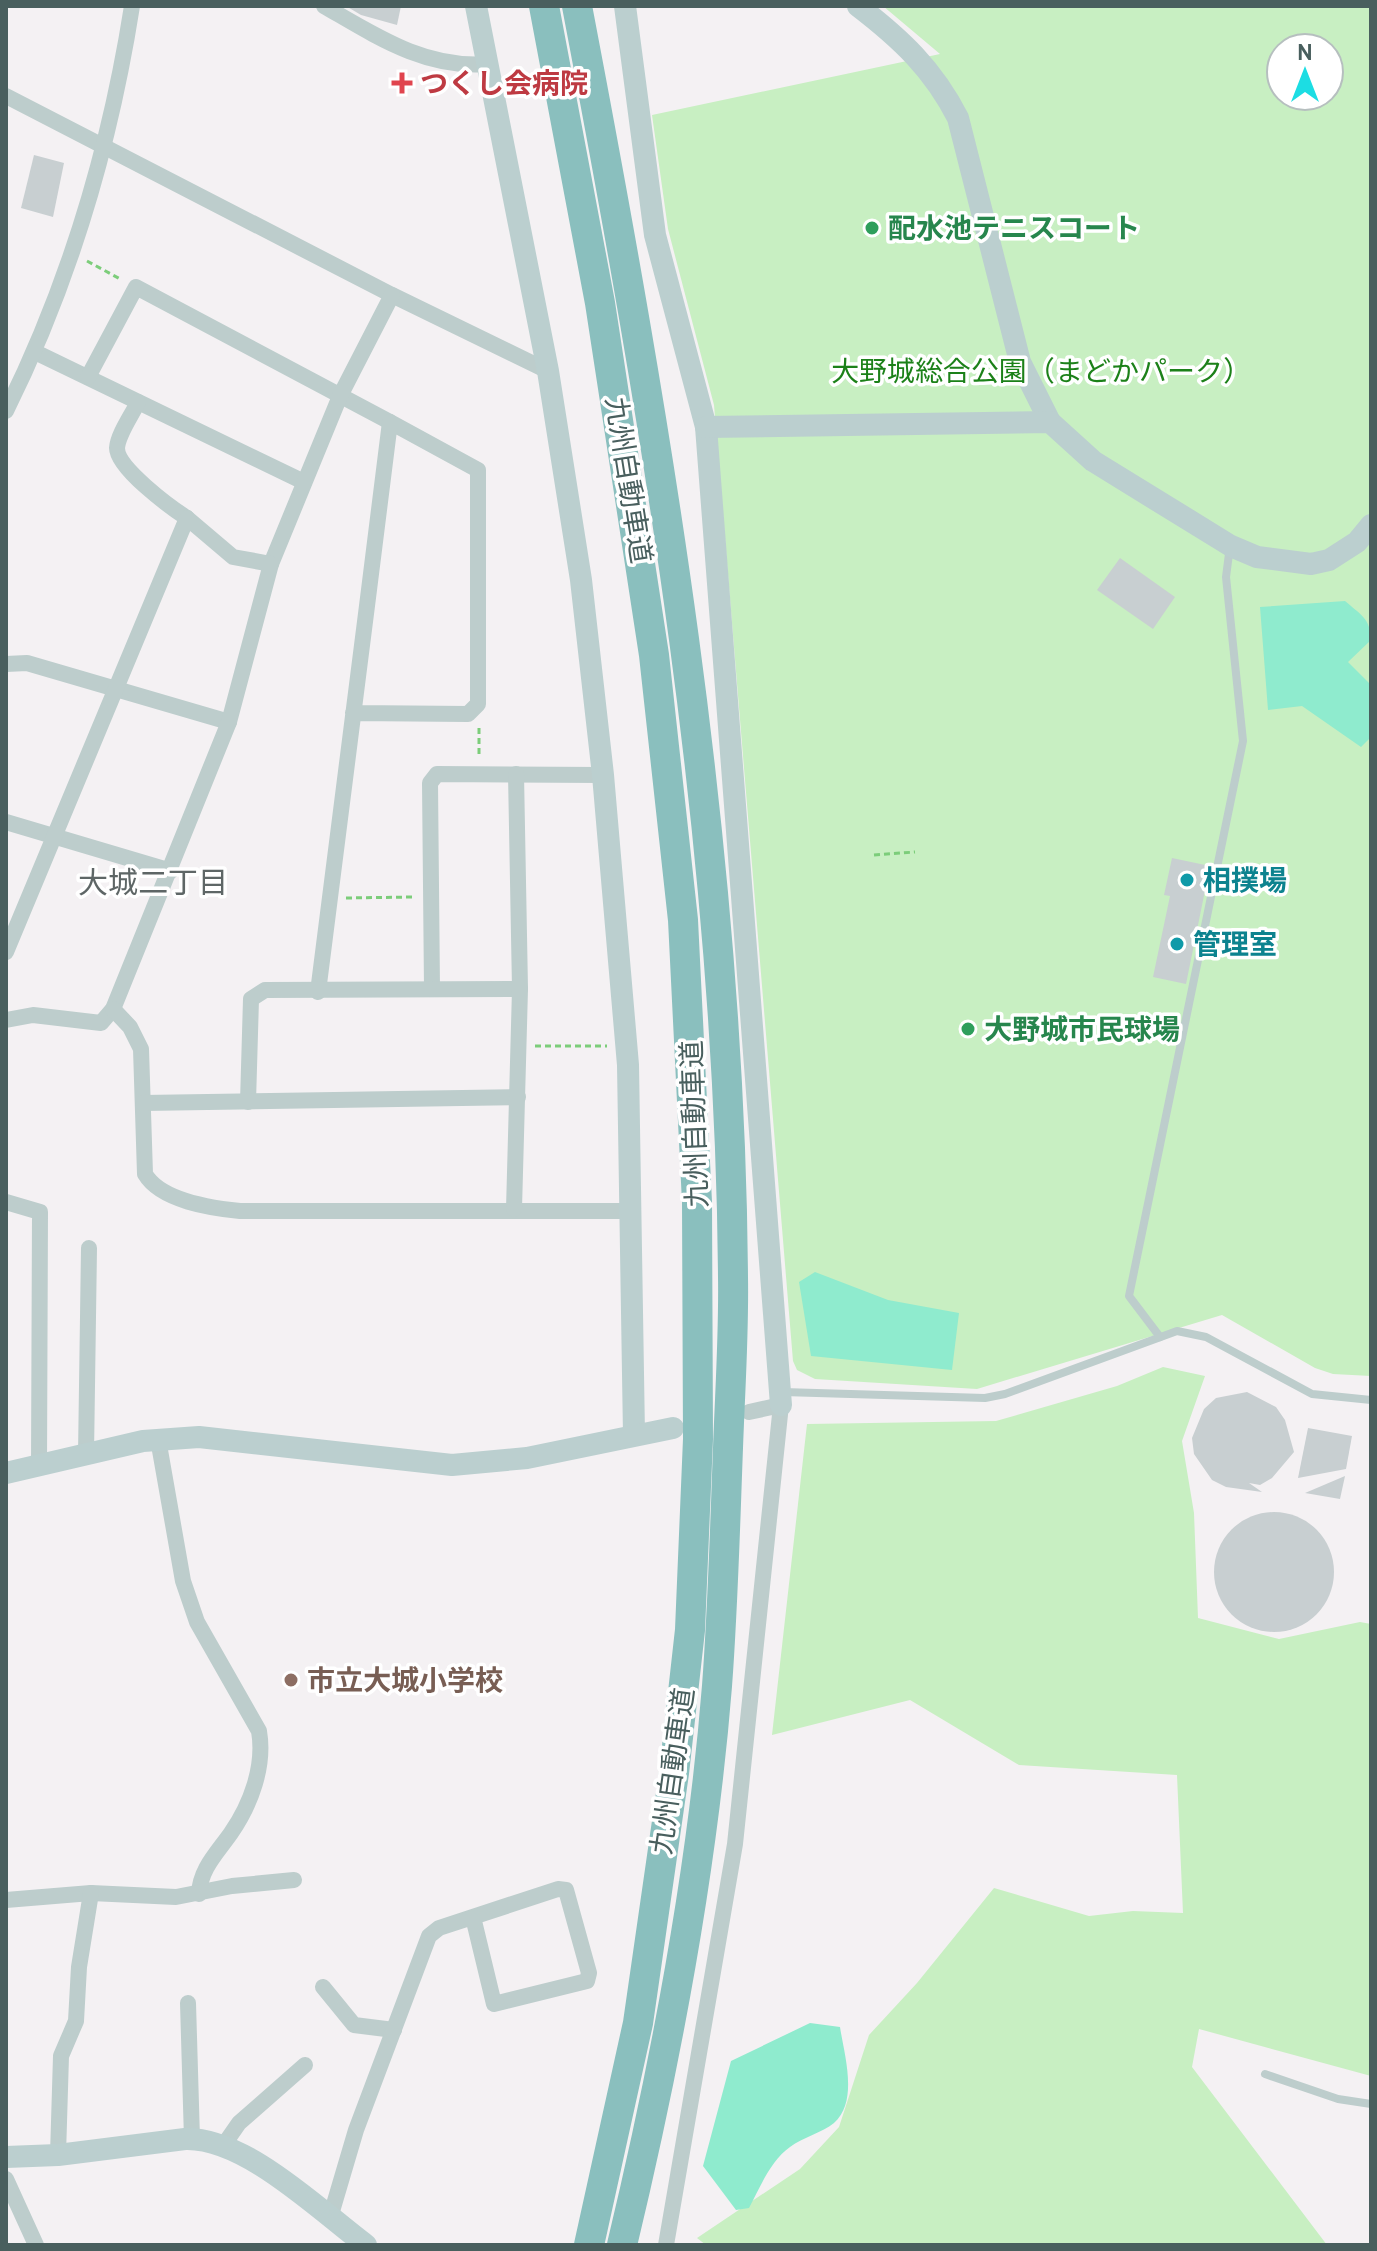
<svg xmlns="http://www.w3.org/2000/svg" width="1377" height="2251" font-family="Overpass,'Noto Sans JP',sans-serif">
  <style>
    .green { fill: #c8efc2; fill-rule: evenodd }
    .water { fill: #8febce }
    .building { fill: #c8cfd1 }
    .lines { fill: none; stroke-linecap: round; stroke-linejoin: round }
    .path { stroke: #7ccd7a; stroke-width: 3; stroke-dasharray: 6 4; stroke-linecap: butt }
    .lane { stroke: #bdcdcc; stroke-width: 8 }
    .street { stroke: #bdcdcc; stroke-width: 16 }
    .secondary { stroke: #bbcfcf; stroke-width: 22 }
    .highway { stroke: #8abfbe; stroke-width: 30 }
    .health-dot { fill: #e0444e; stroke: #fff; stroke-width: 3 }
    .leisure-dot { fill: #2e9e5b; stroke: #fff; stroke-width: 3 }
    .culture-dot { fill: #0f9aa8; stroke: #fff; stroke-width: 3 }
    .education-dot { fill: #8d6e63; stroke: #fff; stroke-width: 3 }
    .labels { text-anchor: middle; stroke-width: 7; stroke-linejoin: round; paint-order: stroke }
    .health-label { font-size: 28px; font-weight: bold; fill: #be3a42; stroke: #fff; text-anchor: start }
    .leisure-label { font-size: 28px; font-weight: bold; fill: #27864d; stroke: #fff; text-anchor: start }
    .park-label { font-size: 28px; fill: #1c8119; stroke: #fff }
    .street-label { font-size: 28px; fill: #495f5e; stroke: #fff }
    .culture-label { font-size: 28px; font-weight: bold; fill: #0d838f; stroke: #fff; text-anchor: start }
    .education-label { font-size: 28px; font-weight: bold; fill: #785e54; stroke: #fff; text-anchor: start }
    .neighbourhood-label { font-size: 30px; fill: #5e6666; stroke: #fff }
  </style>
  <rect width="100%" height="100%" fill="#f4f1f3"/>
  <g class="green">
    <path d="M883,6h488v1370l-38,-2 -18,-6 -93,-53 -245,74 -162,-10 -18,-9 -4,-9 -79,-956 -46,-176 -16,-114 288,-61zM1281,48h48v48h-48z"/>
    <polygon points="1163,1367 1205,1376 1182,1441 1194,1513 1198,1618 1279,1639 1360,1622 1371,1624 1371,2076 1199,2029 1192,2067 1327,2245 706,2245 697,2238 800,2169 839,2127 869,2035 917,1983 994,1888 1089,1916 1133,1911 1183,1913 1177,1775 1019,1765 910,1700 772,1735 807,1424 996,1421 1117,1386"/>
  </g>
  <g class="water">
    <path d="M1345,601c15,13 26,18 26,39l-23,22 23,23v52l-10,10 -59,-41 -34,4 -8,-103z"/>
    <polygon points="815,1272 888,1300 959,1313 952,1370 811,1356 799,1282"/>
    <path d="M810,2023l30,4c4,27 19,74 -6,96 -12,10 -31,14 -44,24 -20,14 -30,41 -41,61l-13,2 -33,-44 28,-105z"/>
  </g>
  <g class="building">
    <polygon points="346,6 401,6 397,25 361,15"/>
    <polygon points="34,155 64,163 53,217 21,208"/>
    <polygon points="1120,558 1175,597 1153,629 1097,590"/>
    <polygon points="1172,858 1210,866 1186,984 1153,977 1170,896 1164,895"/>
    <polygon points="1247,1392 1276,1407 1285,1420 1294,1452 1272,1478 1260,1485 1249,1483 1262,1492 1226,1487 1212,1480 1194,1454 1192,1438 1204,1409 1216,1398"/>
    <polygon points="1308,1428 1352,1436 1346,1469 1298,1478"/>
    <polygon points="1345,1476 1340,1499 1305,1493"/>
    <circle cx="1274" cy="1572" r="60"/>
  </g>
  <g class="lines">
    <g class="path">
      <polyline points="87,261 122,280"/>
      <polyline points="479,728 479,756"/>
      <polyline points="874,855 915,852"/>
      <polyline points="346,898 414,897"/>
      <polyline points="535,1046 607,1046"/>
    </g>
    <g class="lane">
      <polyline points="1160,1337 1129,1296 1243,741 1226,577 1230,546"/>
      <polyline points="783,1392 985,1398 1005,1394 1177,1331 1206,1337 1312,1394 1371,1400"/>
      <polyline points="1265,2074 1338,2099 1371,2104"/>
    </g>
    <g class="street">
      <path d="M324,6c52,30 101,63 164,58"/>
      <polyline points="6,96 392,295 548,371"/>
      <polyline points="35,352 304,482"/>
      <polyline points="88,377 136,287 390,422"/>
      <path d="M138,402c-6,13 -20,32 -21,46 0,20 53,59 70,70"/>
      <path d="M6,411c63,-127 104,-265 126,-405"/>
      <polyline points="271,564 340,396 392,295"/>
      <polyline points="6,664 27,663 229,722"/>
      <polyline points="6,822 171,871"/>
      <polyline points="6,952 187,518 233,557 271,564 229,722 113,1009 101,1023 33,1015 6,1020"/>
      <polyline points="432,989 430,783 437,774 603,775"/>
      <path d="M318,992c25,-190 48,-380 72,-570l88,48v234l-10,10 -115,-1"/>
      <path d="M113,1009l17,18 11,22 4,125c16,27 66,34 95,37h393"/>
      <polyline points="248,1102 251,999 265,990 520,989"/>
      <polyline points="143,1103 518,1097"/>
      <polyline points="6,1202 40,1212 39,1467"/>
      <polyline points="514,1209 520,989 516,774"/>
      <path d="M158,1439l25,142 14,41 62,109c6,35 -8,73 -28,102 -14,20 -31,36 -32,61"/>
      <polyline points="86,1455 89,1248"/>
      <polyline points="6,1900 91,1893 176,1897 232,1886 294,1880"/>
      <polyline points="323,1987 354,2025 394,2030"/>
      <polyline points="188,2003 192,2139"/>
      <polyline points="223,2146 239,2123 305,2065"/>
      <polyline points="58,2155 61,2056 76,2021 79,1967 91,1893"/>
      <polyline points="6,2179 36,2245"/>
      <polyline points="330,2218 356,2130 429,1936 439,1928 558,1889 566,1890 589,1973 587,1981 494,2004 473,1917"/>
      <polyline points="666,2245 735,1844 781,1405 749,1412"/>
    </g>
    <g class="secondary">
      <polyline points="476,6 548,371 581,580 603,775 628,1065 634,1435"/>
      <polyline points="625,6 655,235 706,427 781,1405"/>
      <path d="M858,6c43,33 75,63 100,112l62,244 30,60"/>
      <polyline points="706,427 1050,422 1093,461 1231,546 1257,557 1311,564 1329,560 1357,542 1371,525"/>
      <polyline points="6,1473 143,1441 199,1437 452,1465 527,1458 673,1428"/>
      <path d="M6,2157l52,-2 127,-16c60,-2 134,71 181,106"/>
    </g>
    <g class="highway">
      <polyline points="544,6 600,303 654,655 683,920 697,1202 698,1439 690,1630 674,1773 638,2023 589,2245"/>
      <path d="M577,6c80,419 153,843 156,1271 1,57 -3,114 -5,171 -3,79 -5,159 -11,238 -15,188 -51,376 -95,559"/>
    </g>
  </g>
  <path class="health-dot" d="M398 71h8v8h8v8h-8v8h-8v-8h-8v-8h8z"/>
  <g class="leisure-dot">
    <circle cx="872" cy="228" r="8"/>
    <circle cx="968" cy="1029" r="8"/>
  </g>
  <g class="culture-dot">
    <circle cx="1187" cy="880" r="8"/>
    <circle cx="1177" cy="944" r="8"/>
  </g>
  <circle class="education-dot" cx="291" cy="1680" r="8"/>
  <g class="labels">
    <g class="health-label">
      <text x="420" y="93">つくし会病院</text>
    </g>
    <g class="leisure-label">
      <text x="888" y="238">配水池テニスコート</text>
      <text x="984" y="1039">大野城市民球場</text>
    </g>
    <g class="park-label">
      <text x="1041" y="381">大野城総合公園（まどかパーク）</text>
    </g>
    <g class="street-label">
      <text transform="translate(629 480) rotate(81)" y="10">九州自動車道</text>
      <text transform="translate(694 1124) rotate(-92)" y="10">九州自動車道</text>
      <text transform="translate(672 1771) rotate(-82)" y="10">九州自動車道</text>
    </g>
    <g class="culture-label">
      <text x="1203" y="890">相撲場</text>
      <text x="1193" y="954">管理室</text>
    </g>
    <g class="education-label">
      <text x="307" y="1690">市立大城小学校</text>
    </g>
    <g class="neighbourhood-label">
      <text x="153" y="893">大城二丁目</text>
    </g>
  </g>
  <rect width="1377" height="2251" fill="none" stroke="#495f5e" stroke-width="16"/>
  <g transform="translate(1305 72)"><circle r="38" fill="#ffffff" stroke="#b6bfbf" stroke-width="2"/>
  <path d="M0-6L14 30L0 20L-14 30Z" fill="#1cdde3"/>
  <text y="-12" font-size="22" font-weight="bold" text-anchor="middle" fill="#495f5e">N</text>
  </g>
</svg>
